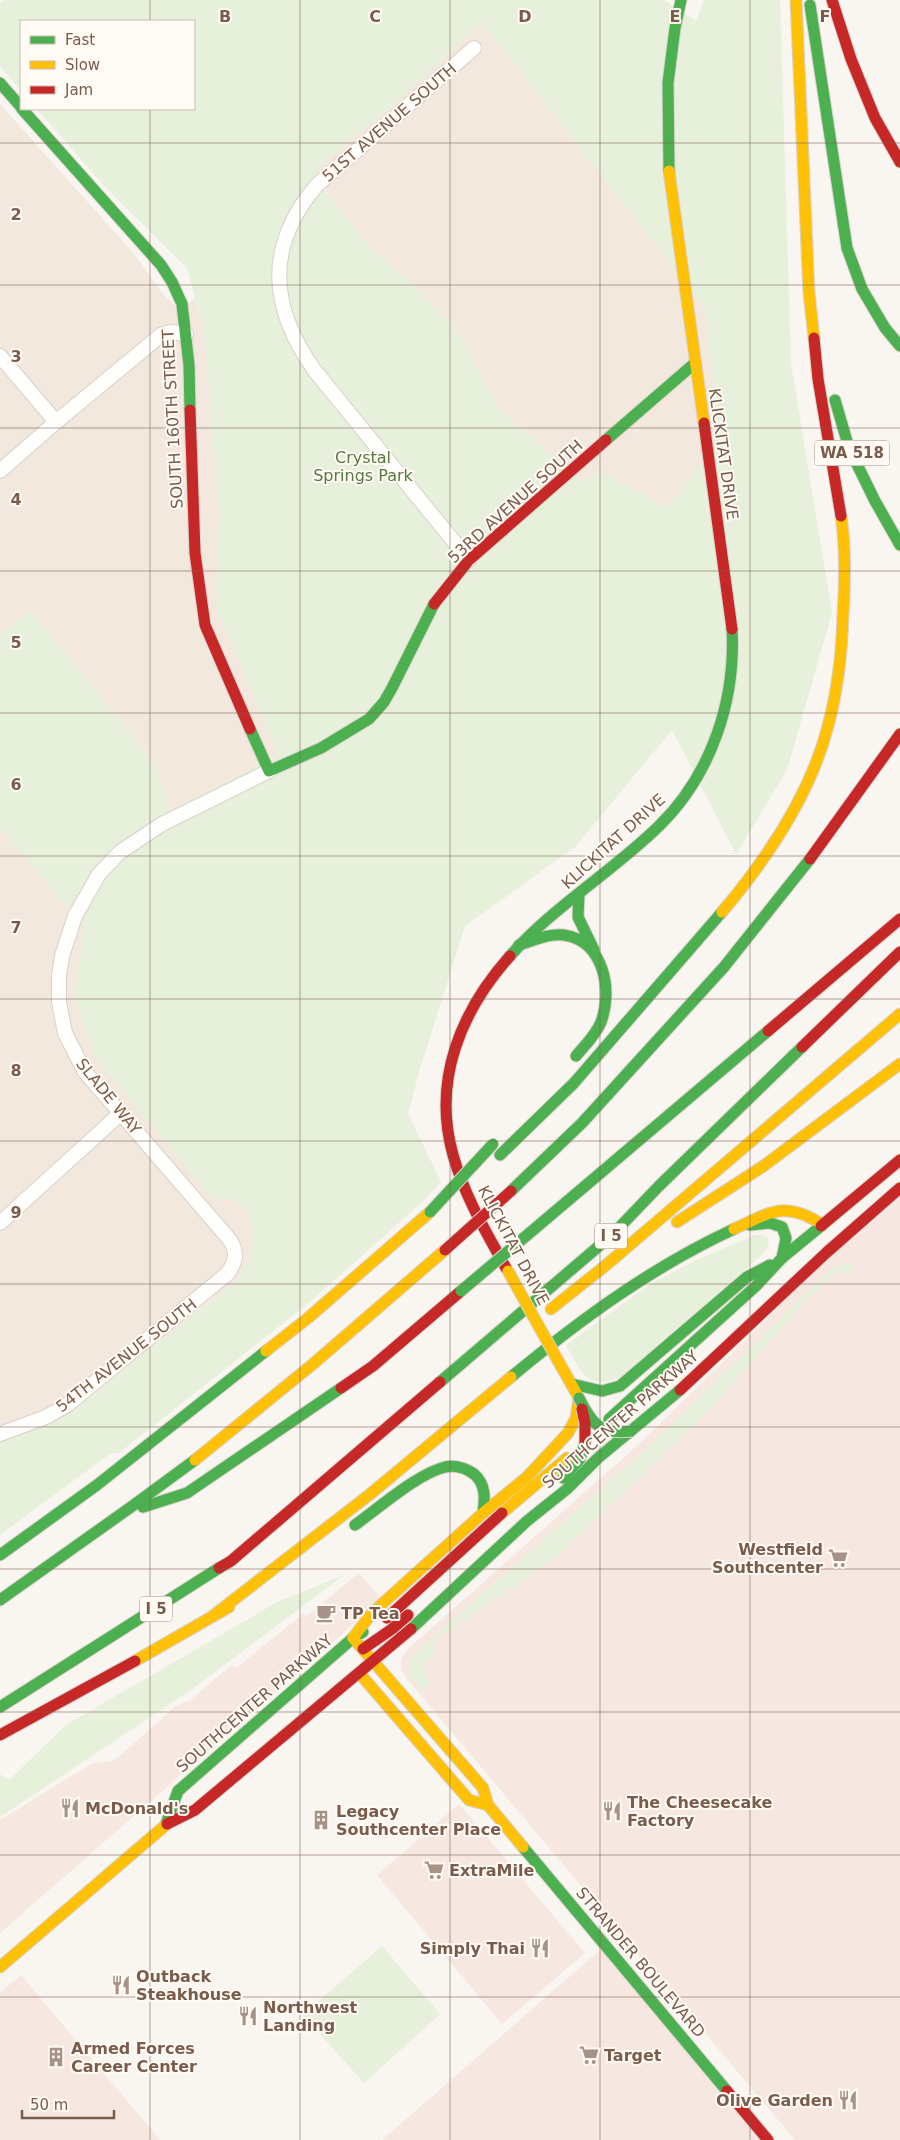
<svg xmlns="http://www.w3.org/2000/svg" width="900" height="2140" font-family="'DejaVu Sans',sans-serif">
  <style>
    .residential { fill: #f2e8de }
    .commercial { fill: #f6e8e1 }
    .green { fill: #e7f0db; fill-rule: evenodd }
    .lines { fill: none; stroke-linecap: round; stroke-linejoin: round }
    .street-casing { stroke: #d7d1cb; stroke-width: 16 }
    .fast-casing { stroke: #d9d2cb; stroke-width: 13 }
    .slow-casing { stroke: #d9d2cb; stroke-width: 13 }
    .jam-casing { stroke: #d9d2cb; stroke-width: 13 }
    .street { stroke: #fefefd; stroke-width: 14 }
    .fast { stroke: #4caf50; stroke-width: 11 }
    .slow { stroke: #ffc107; stroke-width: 11 }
    .jam { stroke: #c62828; stroke-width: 11 }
    .fast-bridge-casing { stroke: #d9d2cb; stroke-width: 13; stroke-linecap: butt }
    .slow-bridge-casing { stroke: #d9d2cb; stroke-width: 13; stroke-linecap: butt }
    .jam-bridge-casing { stroke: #d9d2cb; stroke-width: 13; stroke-linecap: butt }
    .fast-bridge { stroke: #4caf50; stroke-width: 11 }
    .slow-bridge { stroke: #ffc107; stroke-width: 11 }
    .jam-bridge { stroke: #c62828; stroke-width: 11 }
    .grid { fill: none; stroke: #7a5c4d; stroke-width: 1; stroke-opacity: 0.55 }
    .labels { text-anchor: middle; stroke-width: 4; stroke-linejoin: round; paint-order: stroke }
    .shield { fill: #fffaf3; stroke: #a28b7f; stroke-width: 1 }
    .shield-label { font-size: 15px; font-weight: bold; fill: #7a5c4d }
    .street-label { font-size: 16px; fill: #7a5c4d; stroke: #fffaf3 }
    .park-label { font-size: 16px; fill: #537a41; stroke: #fffaf3 }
    .poi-label { font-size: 16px; font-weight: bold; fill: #7a5c4d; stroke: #fffaf3; text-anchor: start }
    .grid-label { font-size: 16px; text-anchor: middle; font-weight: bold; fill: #7a5c4d; stroke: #fffaf3; stroke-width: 4; stroke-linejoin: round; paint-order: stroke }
  </style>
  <rect width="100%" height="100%" fill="#f9f5f0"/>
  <g class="residential">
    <polygon points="481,22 706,309 718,442 668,508 598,471 582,482 500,410 455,329 420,292 373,250 337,208 313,172 359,131 379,118"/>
    <polygon points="0,104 135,255 162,293 180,311 195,298 205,333 219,511 216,607 278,754 170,810 155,764 30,609 0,635"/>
    <polygon points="0,828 84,927 75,998 221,1199 234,1200 248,1212 253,1231 251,1257 236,1281 78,1407 56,1420 0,1442"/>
  </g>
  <g class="commercial">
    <polygon points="900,1198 900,2140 795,2140 407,1679 401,1669 401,1659 407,1650 639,1444 823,1264"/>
    <polygon points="359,1573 382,1599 0,1933 0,1820 91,1764 115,1760 176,1706 190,1700 232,1665 236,1668 303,1614 308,1615"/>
    <polygon points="459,1804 585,1953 502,2024 377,1875"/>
    <polygon points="606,1945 771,2140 382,2140"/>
    <polygon points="21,1975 160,2140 0,2140 0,1993"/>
  </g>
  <g class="green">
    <path d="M4,0h660l32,21 8,-21h76l11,363 41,250 -45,157 -51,84 -64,-124 -97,117 -110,79 -46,146 -11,42 33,68 -22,23 -114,101 -186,147h-8l-111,82v-93l56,-22 22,-13 158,-126 15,-24 2,-26 -5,-19 -14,-12 -23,-3 -115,-138 -21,-61 9,-71 -84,-99v-193l30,-26 125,155 15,46 108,-56 -62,-147 3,-96 -14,-178 -18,-65 -82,-81 -68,-78h157v-88h-173v70l-21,-25v-63zM481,22l225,287 12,132 -50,66 -70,-36 -16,11 -82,-72 -45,-81 -35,-37 -47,-42 -47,-57 -12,-21 45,-41 20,-13z"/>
    <path d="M755,1235h7l6,3 1,7 -6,9 -143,123c-32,16 -41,-8 -54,-32l83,-60 45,-24z"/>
    <polygon points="851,1262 855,1267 845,1276 839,1270 801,1306 713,1406 556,1558 432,1642 436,1651 427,1661 424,1667 430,1684 422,1690 410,1676 409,1659 413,1655 644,1451 833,1267"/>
    <polygon points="344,1575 195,1687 0,1817 0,1774 9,1780 66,1725 279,1601"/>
    <polygon points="382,1946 440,2014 364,2083 303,2015"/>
  </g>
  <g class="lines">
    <defs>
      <g id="street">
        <polyline points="0,356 56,422"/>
        <polyline points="0,471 56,422 161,335 171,332 186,334"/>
        <path d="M469,560l-154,-189c-45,-63 -51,-124 2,-186l157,-137"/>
        <polyline points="0,1223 121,1113"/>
        <path d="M0,1434l46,-17 21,-12 160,-131c9,-12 11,-21 3,-34l-145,-168 -20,-39 -6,-31v-26l3,-20 13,-40 24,-42 21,-22 42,-28 107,-53"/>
      </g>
      <g id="fast">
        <polyline points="810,5 847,248 862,289 885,328 900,346"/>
        <polyline points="0,83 21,107"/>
        <polyline points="22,109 161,265 172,282 182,304 189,365 190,410"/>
        <polyline points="669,171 668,83 675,28 681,0"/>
        <polyline points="835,400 849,448 875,501 900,545"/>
        <polyline points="606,440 695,363"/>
        <polyline points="250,729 269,771 321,748 369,719 384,702 392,688 434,604"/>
        <polyline points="579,894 578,917 594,950"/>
        <path d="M519,945c14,-4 30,-12 45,-10 40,6 49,55 37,87 -5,13 -16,23 -25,34"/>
        <path d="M510,956c44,-50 102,-84 149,-130 52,-51 77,-125 73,-197"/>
        <polyline points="500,1155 574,1083 722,912"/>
        <polyline points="511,1191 582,1123 724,967 810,859"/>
        <polyline points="545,1220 768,1031"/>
        <polyline points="750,1225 770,1223 782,1227 786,1238 782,1258"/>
        <path d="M511,1377c70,-58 141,-110 223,-148"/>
        <polyline points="440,1382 613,1234 659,1186 802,1047"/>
        <polyline points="572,1384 602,1391 620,1386 747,1277 770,1265"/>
        <polyline points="609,1419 756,1286 782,1258 821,1226"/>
        <polyline points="563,1478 580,1459 585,1443"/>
        <polyline points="143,1507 187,1493 341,1388"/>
        <path d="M355,1525c24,-17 62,-51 90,-58 10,-2 21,1 29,7 12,10 11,25 9,39"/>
        <polyline points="0,1555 97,1485 266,1351"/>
        <polyline points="0,1600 131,1507 195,1460"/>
        <polyline points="411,1629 527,1521 567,1489 598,1458 680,1390"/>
        <polyline points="0,1707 219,1568"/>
        <polyline points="166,1824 178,1791 353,1638 363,1632"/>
        <polyline points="523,1847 727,2091"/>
      </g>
      <g id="slow">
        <polyline points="796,0 809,293 814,338"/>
        <polyline points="669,171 704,423"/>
        <path d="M722,912c44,-52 89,-119 106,-186 10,-37 14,-74 15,-112 2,-32 3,-66 -2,-98"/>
        <polyline points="677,1222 762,1167 900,1064"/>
        <path d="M734,1229c37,-17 51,-29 89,-4"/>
        <polyline points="551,1309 605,1266 900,1014"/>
        <polyline points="266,1351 308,1318 430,1212"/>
        <polyline points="195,1460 313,1364 445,1250"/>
        <polyline points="502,1513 567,1458"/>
        <polyline points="214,1615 369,1495 511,1377"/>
        <polyline points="353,1638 483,1788 488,1805 523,1847"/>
        <polyline points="353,1638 372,1613 483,1513 527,1477 568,1433 576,1418 579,1398 561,1366"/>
        <polyline points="135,1661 229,1607"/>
        <polyline points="360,1674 469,1800 488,1805"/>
        <polyline points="0,1967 167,1824"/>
      </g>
      <g id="jam">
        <polyline points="832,0 851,59 875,118 900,162"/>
        <polyline points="814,338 818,379 841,516"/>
        <polyline points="190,410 195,553 205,625 250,729"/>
        <polyline points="704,423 732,629"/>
        <polyline points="434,604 469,560 606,440"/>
        <polyline points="810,859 900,734"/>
        <polyline points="768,1031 900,919"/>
        <polyline points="802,1047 900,952"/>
        <polyline points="821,1226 900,1160"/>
        <path d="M506,1268c-20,-36 -42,-73 -53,-113 -21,-75 8,-144 57,-199"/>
        <polyline points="341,1388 373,1366 461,1291"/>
        <polyline points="680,1390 826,1253 900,1188"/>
        <polyline points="219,1568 231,1561 440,1382"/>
        <polyline points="387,1618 502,1513"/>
        <polyline points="363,1649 392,1629 408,1615"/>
        <polyline points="0,1735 135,1661"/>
        <polyline points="167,1824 195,1810 411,1629"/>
        <polyline points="727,2091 768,2140"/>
      </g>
    </defs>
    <use href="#street" class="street-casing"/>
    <use href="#fast" class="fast-casing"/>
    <use href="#slow" class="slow-casing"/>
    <use href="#jam" class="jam-casing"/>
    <use href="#street" class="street"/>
    <use href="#fast" class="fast"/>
    <use href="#slow" class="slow"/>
    <use href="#jam" class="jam"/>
    <defs>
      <g id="fast-bridge">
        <polyline points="430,1212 493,1144"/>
        <polyline points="461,1291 545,1220"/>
        <path d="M579,1398c13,26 21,37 52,33"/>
      </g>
      <polyline id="slow-bridge" points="508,1271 561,1366"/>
      <g id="jam-bridge">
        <polyline points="445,1250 511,1191"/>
        <polyline points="582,1409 585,1423 585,1443"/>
      </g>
    </defs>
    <use href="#fast-bridge" class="fast-bridge-casing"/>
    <use href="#slow-bridge" class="slow-bridge-casing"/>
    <use href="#jam-bridge" class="jam-bridge-casing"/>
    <use href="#fast-bridge" class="fast-bridge"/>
    <use href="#slow-bridge" class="slow-bridge"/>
    <use href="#jam-bridge" class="jam-bridge"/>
  </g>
  <path class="grid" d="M150,0v21M300,0v2140M450,0v2140M600,0v2140M750,0v2140M150,109v2031M0,143h900M0,285h900M0,428h900M0,571h900M0,713h900M0,856h900M0,999h900M0,1141h900M0,1284h900M0,1427h900M0,1569h900M0,1712h900M0,1855h900M0,1997h900"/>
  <defs>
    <symbol id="supermarket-bare" viewBox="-9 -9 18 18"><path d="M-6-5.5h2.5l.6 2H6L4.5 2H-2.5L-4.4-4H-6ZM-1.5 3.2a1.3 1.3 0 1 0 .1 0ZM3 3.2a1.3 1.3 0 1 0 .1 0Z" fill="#a69286" stroke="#fffaf3" stroke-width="2.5" paint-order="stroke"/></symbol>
    <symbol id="cafe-bare" viewBox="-9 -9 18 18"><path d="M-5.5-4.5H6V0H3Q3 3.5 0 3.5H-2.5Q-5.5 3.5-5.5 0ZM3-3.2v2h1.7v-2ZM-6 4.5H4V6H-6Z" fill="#a69286" stroke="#fffaf3" stroke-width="2.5" paint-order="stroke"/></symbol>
    <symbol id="restaurant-bare" viewBox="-9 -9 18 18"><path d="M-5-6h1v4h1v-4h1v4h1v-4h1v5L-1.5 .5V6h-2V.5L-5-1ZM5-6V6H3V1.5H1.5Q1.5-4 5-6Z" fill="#a69286" stroke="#fffaf3" stroke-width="2.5" paint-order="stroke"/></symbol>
    <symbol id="building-bare" viewBox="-9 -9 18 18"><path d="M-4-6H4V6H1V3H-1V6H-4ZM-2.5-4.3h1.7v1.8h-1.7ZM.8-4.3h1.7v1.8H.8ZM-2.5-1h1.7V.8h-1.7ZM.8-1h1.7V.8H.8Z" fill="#a69286" stroke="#fffaf3" stroke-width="2.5" paint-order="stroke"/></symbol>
  </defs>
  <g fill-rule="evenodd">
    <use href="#supermarket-bare" x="824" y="1544" width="28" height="28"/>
    <use href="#cafe-bare" x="312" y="1599" width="28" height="28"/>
    <use href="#restaurant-bare" x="56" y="1794" width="28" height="28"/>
    <use href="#restaurant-bare" x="598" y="1797" width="28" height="28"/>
    <use href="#building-bare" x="307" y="1806" width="28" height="28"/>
    <use href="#supermarket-bare" x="420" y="1856" width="28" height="28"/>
    <use href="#restaurant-bare" x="526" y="1934" width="28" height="28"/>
    <use href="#restaurant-bare" x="107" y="1971" width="28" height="28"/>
    <use href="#restaurant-bare" x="234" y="2002" width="28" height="28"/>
    <use href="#supermarket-bare" x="575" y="2041" width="28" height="28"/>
    <use href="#building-bare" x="42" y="2043" width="28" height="28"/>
    <use href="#restaurant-bare" x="834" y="2086" width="28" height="28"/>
  </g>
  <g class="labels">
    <g class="shield">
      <rect x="814.5" y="440.5" width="75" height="25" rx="4"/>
      <rect x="595" y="1223.5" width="32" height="25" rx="4"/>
      <rect x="140" y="1596.5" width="32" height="25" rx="4"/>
    </g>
    <g class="shield-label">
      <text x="852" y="458">WA 518</text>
      <text x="611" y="1241">I 5</text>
      <text x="156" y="1614">I 5</text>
    </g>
    <g class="street-label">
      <text transform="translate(389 122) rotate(-41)" y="6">51ST AVENUE SOUTH</text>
      <text transform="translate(172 419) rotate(-93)" y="6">SOUTH 160TH STREET</text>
      <text transform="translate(724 454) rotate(82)" y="6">KLICKITAT DRIVE</text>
      <text transform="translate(515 501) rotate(-42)" y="6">53RD AVENUE SOUTH</text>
      <text transform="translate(613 841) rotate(-42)" y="6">KLICKITAT DRIVE</text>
      <text transform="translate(109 1096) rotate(51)" y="6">SLADE WAY</text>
      <text transform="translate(514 1245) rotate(62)" y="6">KLICKITAT DRIVE</text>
      <text transform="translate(126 1355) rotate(-38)" y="6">54TH AVENUE SOUTH</text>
      <text transform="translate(620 1419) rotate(-41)" y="6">SOUTHCENTER PARKWAY</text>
      <text transform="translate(254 1703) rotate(-41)" y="6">SOUTHCENTER PARKWAY</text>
      <text transform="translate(641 1962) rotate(50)" y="6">STRANDER BOULEVARD</text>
    </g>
    <g class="park-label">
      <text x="363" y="463">Crystal<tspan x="363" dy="18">Springs Park</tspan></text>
    </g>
    <g class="poi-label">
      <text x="823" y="1555" text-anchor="end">Westfield<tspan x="823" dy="18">Southcenter</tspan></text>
      <text x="341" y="1619">TP Tea</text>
      <text x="627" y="1808">The Cheesecake<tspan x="627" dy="18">Factory</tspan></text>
      <text x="85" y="1814">McDonald's</text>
      <text x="336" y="1817">Legacy<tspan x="336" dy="18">Southcenter Place</tspan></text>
      <text x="449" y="1876">ExtraMile</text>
      <text x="525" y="1954" text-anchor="end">Simply Thai</text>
      <text x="136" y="1982">Outback<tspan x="136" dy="18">Steakhouse</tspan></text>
      <text x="263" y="2013">Northwest<tspan x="263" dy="18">Landing</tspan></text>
      <text x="71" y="2054">Armed Forces<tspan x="71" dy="18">Career Center</tspan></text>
      <text x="604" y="2061">Target</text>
      <text x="833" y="2106" text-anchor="end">Olive Garden</text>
    </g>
  </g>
  <g class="grid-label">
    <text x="225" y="22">B</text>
    <text x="375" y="22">C</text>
    <text x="525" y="22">D</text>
    <text x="675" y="22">E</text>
    <text x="825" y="22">F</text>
    <text x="16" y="220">2</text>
    <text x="16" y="362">3</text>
    <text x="16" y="505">4</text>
    <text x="16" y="648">5</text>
    <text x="16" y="790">6</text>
    <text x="16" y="933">7</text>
    <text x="16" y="1076">8</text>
    <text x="16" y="1218">9</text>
  </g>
  <rect x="20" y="20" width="175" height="90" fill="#fffaf3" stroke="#cabbb1"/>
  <rect x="30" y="36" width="25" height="8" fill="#4caf50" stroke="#cabbb1"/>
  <text x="65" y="45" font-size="15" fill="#7a5c4d">Fast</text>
  <rect x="30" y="61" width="25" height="8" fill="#ffc107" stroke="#cabbb1"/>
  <text x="65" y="70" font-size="15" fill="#7a5c4d">Slow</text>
  <rect x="30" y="86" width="25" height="8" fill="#c62828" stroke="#cabbb1"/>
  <text x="65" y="95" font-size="15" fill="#7a5c4d">Jam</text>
  <path d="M22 2110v8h92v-8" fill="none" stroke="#7a5c4d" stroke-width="2.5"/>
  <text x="30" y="2110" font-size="15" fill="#7a5c4d" stroke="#fffaf3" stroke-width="4" paint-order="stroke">50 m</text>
</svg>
